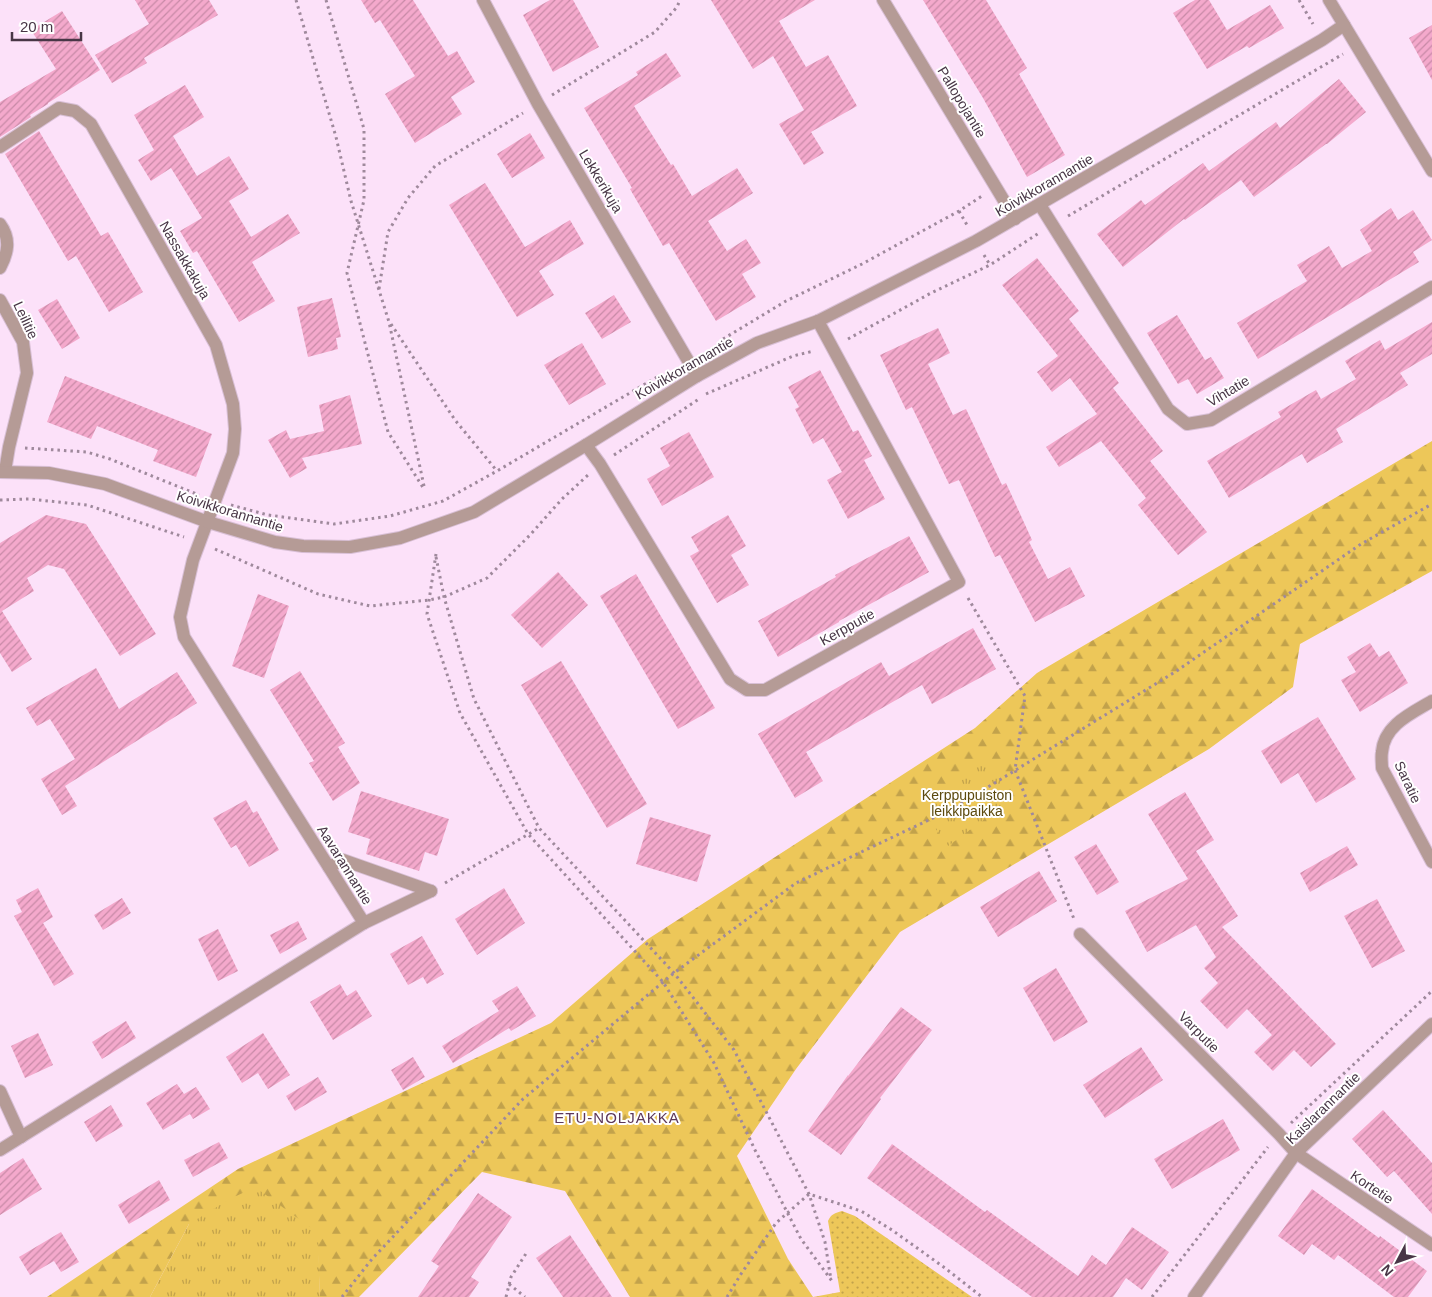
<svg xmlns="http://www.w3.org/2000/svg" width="1432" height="1297" font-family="Helvetica,sans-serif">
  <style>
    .grass { fill: url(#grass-dots) }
    .forest { fill: url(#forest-firs) }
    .park { fill: url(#park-tufts) }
    .building { fill: url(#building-hatch) }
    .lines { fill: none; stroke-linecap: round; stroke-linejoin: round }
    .minor-casing { stroke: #d8bfd5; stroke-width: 14 }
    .tertiary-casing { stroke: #d8bfd5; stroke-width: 14 }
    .path { stroke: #9f899c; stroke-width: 3; stroke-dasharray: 2.5 4; stroke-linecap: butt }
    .minor { stroke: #b59b96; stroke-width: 12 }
    .tertiary { stroke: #b59b96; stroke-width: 12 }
    .labels { text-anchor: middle; stroke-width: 4; stroke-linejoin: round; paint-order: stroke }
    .street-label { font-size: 14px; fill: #483646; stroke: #fff }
    .park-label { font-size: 14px; fill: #5c490d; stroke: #fff }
    .neighbourhood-label { font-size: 15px; letter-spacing: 1px; fill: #5d385a; stroke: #fff }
  </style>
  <defs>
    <pattern id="grass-dots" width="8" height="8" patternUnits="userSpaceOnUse" patternTransform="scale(1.25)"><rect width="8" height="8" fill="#edc759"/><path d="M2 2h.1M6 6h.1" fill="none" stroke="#c2a24b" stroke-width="1.8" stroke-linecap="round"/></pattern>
    <pattern id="forest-firs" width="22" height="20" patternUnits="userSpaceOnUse" patternTransform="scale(1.25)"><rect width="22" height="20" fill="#edc759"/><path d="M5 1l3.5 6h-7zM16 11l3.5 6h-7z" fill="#c2a24b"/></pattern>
    <pattern id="park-tufts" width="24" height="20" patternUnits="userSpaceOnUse" patternTransform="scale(1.25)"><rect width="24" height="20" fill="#edc759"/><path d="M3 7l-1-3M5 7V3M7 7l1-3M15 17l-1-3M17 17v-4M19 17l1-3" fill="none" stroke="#c2a24b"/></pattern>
    <pattern id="building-hatch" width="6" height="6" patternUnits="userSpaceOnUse" patternTransform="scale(1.25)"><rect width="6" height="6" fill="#f4a9cc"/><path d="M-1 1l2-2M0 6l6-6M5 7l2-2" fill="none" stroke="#c88aa7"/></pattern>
  </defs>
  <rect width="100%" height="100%" fill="#fce1f9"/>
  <path class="grass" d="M842,1211l13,5 117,81h-159l27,-5 -12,-71c3,-7 7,-8 14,-10z"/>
  <polygon class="forest" points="1432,441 1432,571 1300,644 1293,687 1209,749 900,932 796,1069 737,1156 788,1259 813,1297 630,1297 565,1191 482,1172 359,1297 320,1297 317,1233 189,1224 150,1297 47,1297 238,1169 551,1023 648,939 975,728 1037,673"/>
  <g class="park">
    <polygon points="987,759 1014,798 948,846 920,807"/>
    <polygon points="255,1187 318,1233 320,1297 150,1297 189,1224 228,1200"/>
  </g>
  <g class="building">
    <polygon points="135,0 209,0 218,15 144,58 147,63 112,83 95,55 149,24"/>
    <polygon points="361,0 413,0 448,56 457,51 475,82 451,97 462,114 415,143 385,94 415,76 380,20 375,23"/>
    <polygon points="550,0 573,0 599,47 553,72 523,15"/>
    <polygon points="711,0 815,0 779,21 806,67 828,55 857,106 811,132 824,153 804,165 779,124 804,110 773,56 753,69"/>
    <polygon points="923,0 986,0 1027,68 1019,74 1065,155 1027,177 983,98"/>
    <polygon points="1195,0 1209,0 1227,30 1270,5 1284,28 1249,48 1247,46 1207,69 1173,13"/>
    <polygon points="62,11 100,70 48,103 48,104 30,115 31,117 0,137 0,102 56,69 31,30"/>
    <polygon points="1432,25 1432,80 1409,38"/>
    <polygon points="666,53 681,76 634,106 671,165 673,164 692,196 737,168 753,193 708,221 727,251 746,239 761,263 742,274 756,297 716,321 669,243 663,246 630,189 632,188 584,108 638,75 636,72"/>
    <polygon points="1339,79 1366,112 1327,144 1326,144 1254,197 1241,180 1185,220 1184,219 1123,267 1097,234 1141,200 1145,205 1203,163 1209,171 1276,122 1280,128"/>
    <polygon points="185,85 204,117 173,136 197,176 229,156 249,189 229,201 251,237 288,214 300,233 252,262 275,301 239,322 197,251 193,253 180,231 202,218 171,168 151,181 138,160 154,150 134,115"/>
    <polygon points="39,131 101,236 108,232 143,292 109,312 76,256 68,261 5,154"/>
    <polygon points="530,133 545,158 512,178 497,154"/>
    <polygon points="485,183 525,247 570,220 584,244 539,271 554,295 517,317 449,205"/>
    <polygon points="1391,208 1398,220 1413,210 1432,240 1413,252 1419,262 1258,359 1237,323 1307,281 1297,265 1329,246 1342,268 1372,251 1360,230"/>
    <polygon points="1037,258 1079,311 1069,319 1119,383 1113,388 1163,451 1150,461 1207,532 1178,555 1138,505 1146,498 1101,441 1059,467 1046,447 1097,414 1070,378 1052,392 1037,372 1058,356 1002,285"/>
    <polygon points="614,295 631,322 602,339 585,313"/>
    <polygon points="332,298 341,337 336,338 338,349 308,357 297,307"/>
    <polygon points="57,299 80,338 62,349 38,310"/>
    <polygon points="1177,315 1205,360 1211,357 1224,378 1197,394 1188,379 1178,384 1147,333"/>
    <polygon points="1432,322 1432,354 1400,373 1408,385 1336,429 1343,442 1307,463 1302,454 1229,498 1207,461 1281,417 1278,412 1316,390 1321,399 1356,379 1345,361 1380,340 1385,350"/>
    <polygon points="938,328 950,353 928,364 953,415 966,409 1002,485 1006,483 1032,540 1029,542 1048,579 1070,567 1085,596 1035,622 1000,555 995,557 959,480 949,484 912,407 906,410 880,355"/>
    <polygon points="582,343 606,384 569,405 544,365"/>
    <polygon points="820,370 853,432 858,430 872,456 864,460 885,499 848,519 827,480 842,472 823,438 813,444 795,409 799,407 788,387"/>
    <polygon points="65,376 212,434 196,477 153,461 158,450 97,426 91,439 47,422"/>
    <polygon points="350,395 362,444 302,458 307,468 290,478 268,440 286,430 290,439 324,431 319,405"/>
    <polygon points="689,432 714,477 662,506 647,479 670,466 660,448"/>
    <polygon points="46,515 86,524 156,634 120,656 64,569 48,565 27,578 34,591 2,611 32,659 12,672 0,653 0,543"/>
    <polygon points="728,515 746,546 731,555 749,585 717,603 690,556 699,551 691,537"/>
    <polygon points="909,536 929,572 839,621 839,622 778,657 758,621 836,577 835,575"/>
    <polygon points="558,572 588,605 542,648 511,615"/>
    <polygon points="636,574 715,708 678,729 600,596"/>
    <polygon points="258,594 289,606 264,678 232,666"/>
    <polygon points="973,628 996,669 932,704 922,685 806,752 823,781 795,798 758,734 881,662 889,676"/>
    <polygon points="1370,643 1379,657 1389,651 1408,683 1360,712 1341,680 1356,672 1347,657"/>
    <polygon points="561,661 647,804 607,828 521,685"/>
    <polygon points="96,668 119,709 177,672 197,703 65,786 77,806 62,815 41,779 75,759 50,719 37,726 26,708"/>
    <polygon points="300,671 345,743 338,747 360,783 333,801 309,763 314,761 270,690"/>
    <polygon points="1318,717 1356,779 1316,803 1298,773 1281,784 1261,751"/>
    <polygon points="361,791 449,819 437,856 425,852 419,871 366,854 370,839 348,832"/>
    <polygon points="1185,792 1214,840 1196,851 1238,916 1222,927 1336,1044 1311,1067 1294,1050 1273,1071 1254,1052 1272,1035 1247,1009 1227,1029 1200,1001 1218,983 1204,968 1216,957 1196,925 1147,952 1125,911 1188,879 1148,814"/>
    <polygon points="246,800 253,813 257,811 279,850 249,867 236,845 231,848 213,818"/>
    <polygon points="650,817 711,835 697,882 636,864"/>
    <polygon points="1096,844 1119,882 1097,895 1074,857"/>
    <polygon points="1347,846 1358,865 1310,892 1300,873"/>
    <polygon points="1039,871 1057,901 998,937 980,907"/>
    <polygon points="38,888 53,917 43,923 74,974 54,986 14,916 22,912 16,900"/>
    <polygon points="504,888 525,923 477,955 455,919"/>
    <polygon points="122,898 131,913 103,930 94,915"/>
    <polygon points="1377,899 1405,951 1372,968 1344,916"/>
    <polygon points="298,921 307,939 280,954 270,935"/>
    <polygon points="218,929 238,971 218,981 198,939"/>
    <polygon points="422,936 444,974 427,984 423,977 408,985 390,954"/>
    <polygon points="1056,968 1088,1022 1054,1042 1023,988"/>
    <polygon points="340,984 347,996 356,990 372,1016 333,1040 310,1002"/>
    <polygon points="517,986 536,1016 511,1031 509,1028 453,1063 442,1046 499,1011 492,1001"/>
    <polygon points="901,1007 932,1030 880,1098 881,1099 841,1155 808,1131 848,1075 848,1076"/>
    <polygon points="126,1021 136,1038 102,1059 92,1042"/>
    <polygon points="38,1033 53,1065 25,1078 11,1046"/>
    <polygon points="263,1033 290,1075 268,1089 258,1073 242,1083 226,1057"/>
    <polygon points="1141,1047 1163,1080 1105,1118 1083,1085"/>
    <polygon points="413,1057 425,1077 403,1090 391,1070"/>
    <polygon points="318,1077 327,1092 295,1111 286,1096"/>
    <polygon points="177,1084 184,1094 196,1087 210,1109 193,1119 190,1114 163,1130 146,1103"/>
    <polygon points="111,1105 123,1126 96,1142 84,1122"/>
    <polygon points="1383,1110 1432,1163 1432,1214 1394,1171 1387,1177 1352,1139"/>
    <polygon points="1223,1119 1240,1150 1172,1189 1154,1159"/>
    <polygon points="219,1142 228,1158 193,1177 184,1160"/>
    <polygon points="892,1144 985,1212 987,1210 1078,1276 1092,1255 1106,1265 1132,1227 1169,1252 1142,1290 1126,1278 1113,1297 1032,1297 867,1178"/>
    <polygon points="23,1158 42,1189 0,1215 0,1173"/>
    <polygon points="159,1180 170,1200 129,1224 118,1205"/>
    <polygon points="1312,1189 1379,1238 1380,1236 1427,1271 1408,1297 1394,1297 1338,1255 1334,1260 1312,1244 1304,1255 1278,1236"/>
    <polygon points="478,1193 512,1217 471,1277 479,1282 469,1297 418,1297 439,1266 431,1261"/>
    <polygon points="61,1232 79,1262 61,1272 54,1261 30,1275 19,1257"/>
    <polygon points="570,1235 612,1297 563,1297 536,1258"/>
  </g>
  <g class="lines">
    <defs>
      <g id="minor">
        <polyline points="483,0 538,104 697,376"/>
        <polyline points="883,0 1015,219"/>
        <polyline points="1329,0 1432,171"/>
        <polyline points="0,147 59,108 75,111 91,124 216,345 233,404 235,429 233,453 193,560 180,617 184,637 364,923 0,1150"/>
        <polyline points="1040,205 1168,409 1187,424 1211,420 1432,287"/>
        <path d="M0,224c11,15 8,29 0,44"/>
        <polyline points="0,300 23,342 27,373 9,447 5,471"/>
        <polyline points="586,445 600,464 730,679 747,690 765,690 959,582 818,321"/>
        <path d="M1432,701c-20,12 -48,24 -50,51 -1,5 0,11 0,16l50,94"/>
        <polyline points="329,867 343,860 431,891"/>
        <polyline points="364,923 431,891"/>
        <polyline points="1080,934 1279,1134 1296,1153 1432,1245"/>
        <polyline points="0,1091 21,1137"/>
        <polyline points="1194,1297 1296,1153 1432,1024"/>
      </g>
      <polyline id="tertiary" points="0,472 49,473 105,484 208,522 275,542 303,546 350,547 400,538 474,512 586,445 697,376 757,343 818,321 976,241 1322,40 1344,25"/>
    </defs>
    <use href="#minor" class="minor-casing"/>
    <use href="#tertiary" class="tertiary-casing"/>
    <g class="path">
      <polyline points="296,0 336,137 351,201 389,322 424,486"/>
      <polyline points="326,0 364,129 364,200 347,273 388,432 424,489"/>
      <polyline points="1299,0 1313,24"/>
      <polyline points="552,95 655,32 677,7 680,0"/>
      <polyline points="959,211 967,225"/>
      <polyline points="1068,216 1343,54"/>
      <polyline points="984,255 990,265"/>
      <polyline points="379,289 388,232 408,198 435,166 523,113"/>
      <polyline points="391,324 455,420 497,471"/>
      <polyline points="723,339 786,301 862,264 959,211 982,196"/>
      <polyline points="848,339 931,293 990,265 1039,233"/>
      <polyline points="706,394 793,356 814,351"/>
      <polyline points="25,448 87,452 110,459 199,495"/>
      <polyline points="614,455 699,399"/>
      <polyline points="0,500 29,499 87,505 184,537"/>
      <polyline points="231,505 268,515 334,524 390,516 443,501 497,471 657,377"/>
      <polyline points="215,549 318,594 370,606 429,600 444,597 487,578 530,535 562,499 588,475"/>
      <polyline points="436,554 427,614 460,713 528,834 663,982 714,1063 755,1150 801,1239 832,1281"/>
      <polyline points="436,557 444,597 474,699 539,828 674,973 734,1050 809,1194 825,1242 831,1280"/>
      <polyline points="968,598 1025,696 1015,770 1074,919"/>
      <polyline points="445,883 539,828"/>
      <polyline points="1291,1123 1432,991"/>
      <polyline points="509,1284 525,1297"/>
      <polyline points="342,1297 372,1259 523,1099 674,973 796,883 954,808 1175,672 1361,544 1432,504"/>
      <polyline points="506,1297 511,1277 527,1252"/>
      <polyline points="727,1297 741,1274 776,1223 809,1194 861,1211 892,1230 945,1268 982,1297"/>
      <polyline points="1152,1297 1268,1147"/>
    </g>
    <use href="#minor" class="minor"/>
    <use href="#tertiary" class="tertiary"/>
  </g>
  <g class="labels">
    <g class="street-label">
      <text transform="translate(962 102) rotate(59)" y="5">Pallopojantie</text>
      <text transform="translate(601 181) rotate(59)" y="5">Lekkerikuja</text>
      <text transform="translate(1044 185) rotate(-30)" y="5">Koivikkorannantie</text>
      <text transform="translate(185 260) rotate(60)" y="5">Nassakkakuja</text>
      <text transform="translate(26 320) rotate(65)" y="5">Leilitie</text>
      <text transform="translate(684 368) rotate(-30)" y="5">Koivikkorannantie</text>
      <text transform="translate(1228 391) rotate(-31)" y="5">Vihtatie</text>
      <text transform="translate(230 511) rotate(17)" y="5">Koivikkorannantie</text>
      <text transform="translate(847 627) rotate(-29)" y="5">Kerpputie</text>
      <text transform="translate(1408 782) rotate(65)" y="5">Saratie</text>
      <text transform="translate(345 865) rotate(58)" y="5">Aavarannantie</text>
      <text transform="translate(1199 1032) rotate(45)" y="5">Varputie</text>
      <text transform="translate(1323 1108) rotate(-44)" y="5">Kaislarannantie</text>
      <text transform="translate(1372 1187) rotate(34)" y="5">Kortetie</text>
    </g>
    <g class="park-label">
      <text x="967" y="800">Kerppupuiston<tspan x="967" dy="16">leikkipaikka</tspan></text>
    </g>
    <g class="neighbourhood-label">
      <text x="617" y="1123">ETU-NOLJAKKA</text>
    </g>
  </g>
  <g transform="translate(1397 1262) rotate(229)" stroke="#ffffff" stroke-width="4" paint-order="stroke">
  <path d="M0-4L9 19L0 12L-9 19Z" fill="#483646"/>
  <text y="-8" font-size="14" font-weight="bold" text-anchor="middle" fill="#483646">N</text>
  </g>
  <path d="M12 32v8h69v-8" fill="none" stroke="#483646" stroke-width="2.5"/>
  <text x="20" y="32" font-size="15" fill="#483646" stroke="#ffffff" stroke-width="4" paint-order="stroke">20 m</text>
</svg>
